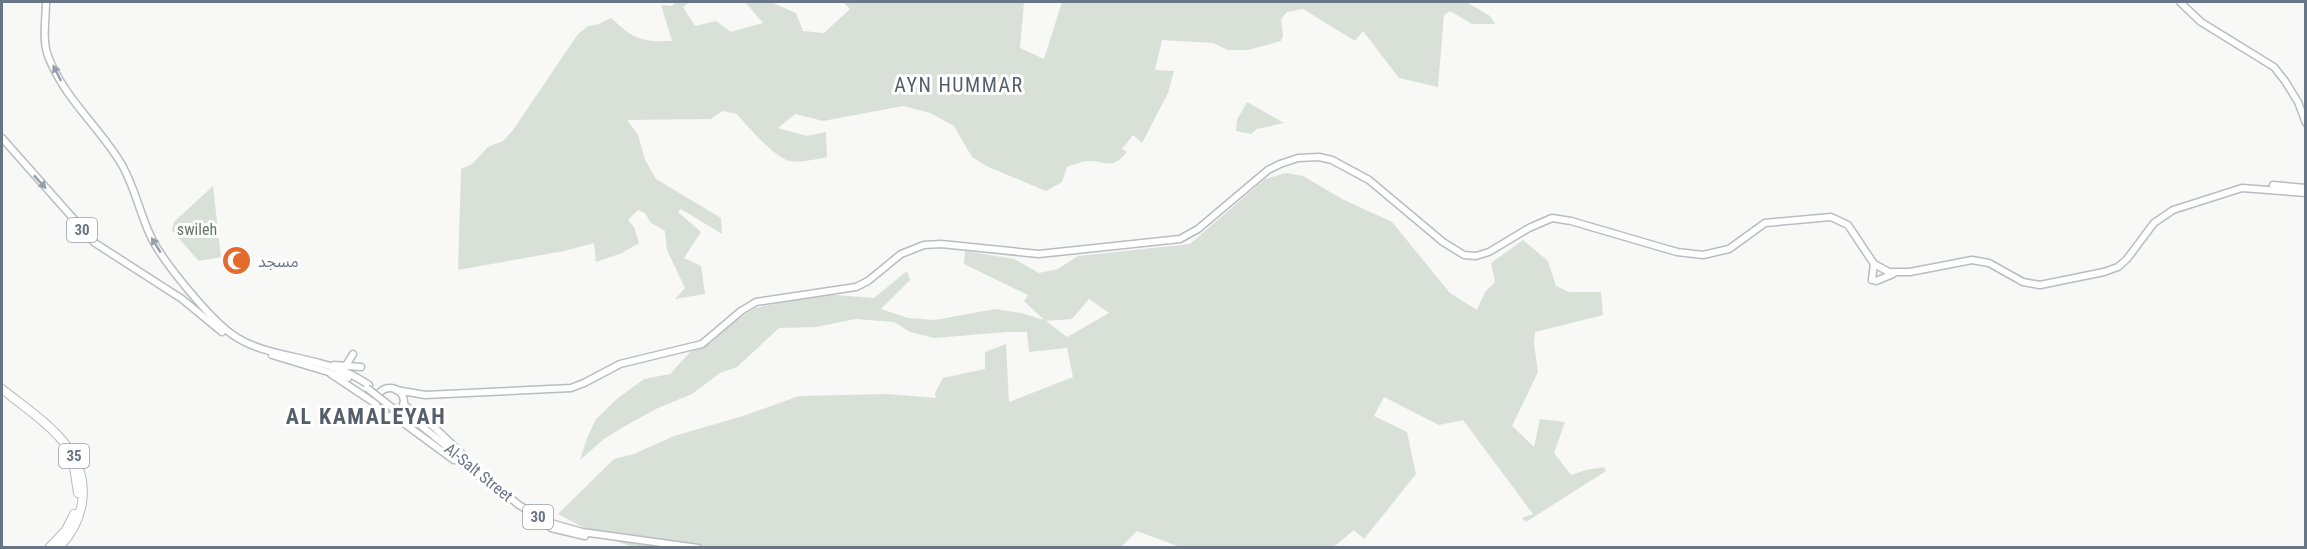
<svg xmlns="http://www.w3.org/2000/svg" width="2307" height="549" font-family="'Roboto Condensed','Noto Sans Arabic',sans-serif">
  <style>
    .green { fill: #d9e0d7; fill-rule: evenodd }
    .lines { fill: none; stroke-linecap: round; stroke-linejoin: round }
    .major-casing { stroke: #b9bcc1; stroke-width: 9 }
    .highway-casing { stroke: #b9bbbf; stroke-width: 10 }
    .major { stroke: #fff; stroke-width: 6 }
    .highway { stroke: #fff; stroke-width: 8 }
    .major-bridge-casing { stroke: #b9bcc1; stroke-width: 9; stroke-linecap: butt }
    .major-bridge { stroke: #fff; stroke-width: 6 }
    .oneway { fill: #959eab }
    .labels { text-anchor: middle; stroke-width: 6; stroke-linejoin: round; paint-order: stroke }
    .shield { fill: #fff; stroke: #959eab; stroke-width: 1.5 }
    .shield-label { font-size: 15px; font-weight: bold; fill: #677587 }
    .park-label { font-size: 16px; fill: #657962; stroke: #fff }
    .poi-label { font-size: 16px; fill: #677587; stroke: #fff; text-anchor: start }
    .street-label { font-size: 16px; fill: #677587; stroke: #fff }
    .quarter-label { font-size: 20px; letter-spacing: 1.5px; fill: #555f6c; stroke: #fff }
    .district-label { font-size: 22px; font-weight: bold; letter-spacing: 1.5px; fill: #555f6c; stroke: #fff }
  </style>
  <rect width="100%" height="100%" fill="#f8f8f6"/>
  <g class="green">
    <path d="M675,2h15l-7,5 12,19 21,-5 15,11 32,-9 -18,-21h28v1l23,10 7,18 21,2 26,-24 -7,-7h181l-4,46 24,11 18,-57h404l24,14 5,8h-23l-22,-13 -6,4 -6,72 -39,-9 -36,-47 -8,10 -52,-32 -16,3 -6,7 2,17 -2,5 -33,9h-20l-15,-7 -51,-3 -7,30 19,1 -6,22 -26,50 -9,-8 -11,14 5,3c-18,20 -19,8 -41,9 -6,1 -13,4 -19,6l-5,15 -16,9 -60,-25 -14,-9 -18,-31 -24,-13 -27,-7 -80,15 -28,-7 -17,14 29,8 19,-4 1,25c-11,2 -26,6 -37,4 -15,-3 -43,-35 -53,-47l-15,-3 -11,8 -84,1 11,15 7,25 11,19 65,39 1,16 -41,-25 -3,3 23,20 -17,26 17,8 4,28 -30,5 10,-11 -18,-38 -2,-19 -14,-8 -6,-10 -7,-3 -10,10 6,7 5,16 -17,10 -26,9 -2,-19 -30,8 -106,19 3,-101 11,-5 16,-17 15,-6 10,-11 65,-96 10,-8 11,-2 12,-6c23,21 29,24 61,23l-11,-36 11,1z"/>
    <polygon points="1247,102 1284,123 1257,129 1251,134 1236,131 1237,120"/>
    <path d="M1286,173l17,3 39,23 50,23 58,71 27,17 8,-18 10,-10 -4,-19 32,-23 25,21 8,25 13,6h32l2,23 -68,17 -1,12 4,28 -26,54 22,21 6,-28 25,3 -11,31 17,22 15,-5 18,-3 2,4 -80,51 -4,-4 11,-4 -70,-94 -24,5 -55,-28 -10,19 33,16 9,42 -52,65 -10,-9 -18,15 -7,2h-149l-43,-16 -17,17h-483l-38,-12 -41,-22 56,-55 20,-5 40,-18 69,-20 56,-20 89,-2 48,4 -1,-5 8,-15 42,-9v-17l21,-8 3,58 64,-25 -6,-29 -38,4 -2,-20h-20l-73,6 -24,-6 -16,-10 -38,-3 -40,8 -37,1 -42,39 -17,6 -28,21 -34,14 -33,18 -21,13 -24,21 7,-22 9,-19 22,-21 26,-19 26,-5 21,-23 20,-8 24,-22 20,-13 68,-14 51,4 33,-27 3,9 -29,29 27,9 27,2 60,-11 26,4 23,7 -20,-19 4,-6 -64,-31 1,-13 49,8 25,14 19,-4 20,-13 112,-12 75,-65zM1089,299l20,14 -42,24 -21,-16 26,-2z"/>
    <polygon points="213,186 221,257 199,261 172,231 174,222"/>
  </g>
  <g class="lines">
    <defs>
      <g id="major">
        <path d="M46,2c0,17 -4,38 2,54 17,44 51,70 74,109 13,23 18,49 29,72 12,25 59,82 82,98 24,17 58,20 86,28 18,4 35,12 50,22"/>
        <polyline points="2180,2 2201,22 2274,67 2285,81 2298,102 2306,123"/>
        <polyline points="2,138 95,243 182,299 222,332"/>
        <polyline points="2273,185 2306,188"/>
        <polyline points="1872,280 1874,264"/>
        <polyline points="1876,281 1893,274"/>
        <polyline points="272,355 348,378"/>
        <polyline points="334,365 361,367"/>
        <polyline points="345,367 353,354"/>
        <polyline points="331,374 376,404"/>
        <circle cx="390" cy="402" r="14"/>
        <polyline points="396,390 425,395 571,388 584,383 620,364 702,344 741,311 756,302 856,287 868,281 901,254 924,245 941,244 1039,254 1180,239 1198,229 1268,170 1280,164 1298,158 1319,157 1332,160 1369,180 1443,242 1464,255 1476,256 1489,252 1529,228 1552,218 1571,221 1677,252 1703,255 1729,249 1765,223 1831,217 1848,225 1874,264 1889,272 1910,272 1972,260 1989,263 2023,282 2040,285 2104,272 2118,267 2127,259 2154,223 2173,210 2242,188 2306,193"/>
        <polyline points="403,404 434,427 462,454"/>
        <polyline points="394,416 454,460"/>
        <polyline points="409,416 519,505 547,522 582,532 698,548"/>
        <polyline points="452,456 477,475"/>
        <polyline points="551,528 585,536"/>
      </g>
      <g id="highway">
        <path d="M2,389c37,30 88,59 80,114 -3,17 -11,33 -24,45"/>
        <polyline points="74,467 78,493"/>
        <polyline points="49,548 66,530 74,514"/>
      </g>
    </defs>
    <use href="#major" class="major-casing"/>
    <use href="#highway" class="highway-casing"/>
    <use href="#major" class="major"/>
    <use href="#highway" class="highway"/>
    <defs>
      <polyline id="major-bridge" points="367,388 408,420"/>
    </defs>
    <use href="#major-bridge" class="major-bridge-casing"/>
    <use href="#major-bridge" class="major-bridge"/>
  </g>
  <defs><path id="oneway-solid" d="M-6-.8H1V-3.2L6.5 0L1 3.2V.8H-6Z" transform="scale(1.5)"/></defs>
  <g class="oneway">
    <use href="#oneway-solid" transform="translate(57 73) rotate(-117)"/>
    <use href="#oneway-solid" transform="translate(40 182) rotate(47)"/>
    <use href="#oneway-solid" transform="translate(156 245) rotate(-121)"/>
  </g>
  <defs>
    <symbol id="mosque-disc" viewBox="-11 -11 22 22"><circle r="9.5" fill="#e36a2b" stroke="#fff"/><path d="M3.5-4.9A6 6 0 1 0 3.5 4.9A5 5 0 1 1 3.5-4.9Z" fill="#fff"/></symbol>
  </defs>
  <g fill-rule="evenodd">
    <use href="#mosque-disc" x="220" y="244" width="33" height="33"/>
  </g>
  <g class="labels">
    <g class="shield">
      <rect x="67" y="218" width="30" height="24" rx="4.5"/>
      <rect x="59" y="444" width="30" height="24" rx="4.5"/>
      <rect x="523" y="505" width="30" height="24" rx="4.5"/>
    </g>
    <g class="shield-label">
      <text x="82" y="235">30</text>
      <text x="74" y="461">35</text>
      <text x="538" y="522">30</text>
    </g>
    <g class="park-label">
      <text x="197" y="235">swileh</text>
    </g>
    <g class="poi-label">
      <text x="258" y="267">مسجد</text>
    </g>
    <g class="street-label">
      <text transform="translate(479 472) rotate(39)" y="6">Al-Salt Street</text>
    </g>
    <g class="quarter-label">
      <text x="959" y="92">AYN HUMMAR</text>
    </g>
    <g class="district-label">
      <text x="366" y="424">AL KAMALEYAH</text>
    </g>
  </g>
  <rect width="2307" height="549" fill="none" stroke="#677587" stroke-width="6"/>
</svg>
